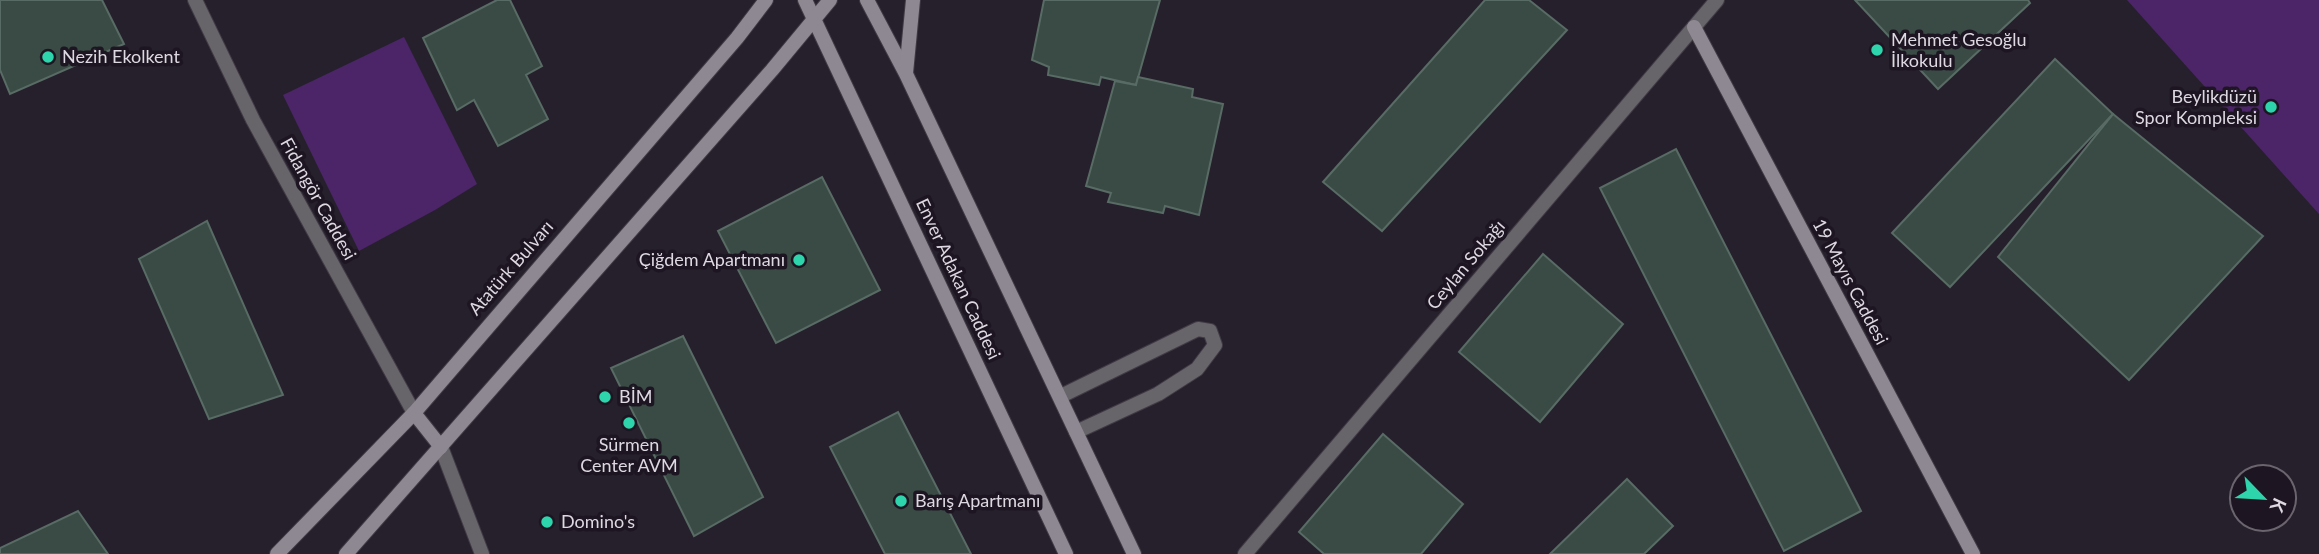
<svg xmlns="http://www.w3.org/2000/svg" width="2319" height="554" font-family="Lato,sans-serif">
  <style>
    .green { fill: #4b2567 }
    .building { fill: #3a4b45; stroke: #586b64; stroke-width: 2 }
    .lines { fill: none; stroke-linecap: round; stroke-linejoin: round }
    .lane-casing { stroke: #403a45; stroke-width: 16 }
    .street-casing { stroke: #403a45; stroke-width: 16 }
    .secondary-casing { stroke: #403a45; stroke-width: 16 }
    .lane { stroke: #67646a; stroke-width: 14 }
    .street { stroke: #67646a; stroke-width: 14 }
    .secondary { stroke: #8e8893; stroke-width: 14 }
    .poi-dot { fill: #2ed4ab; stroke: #1d1622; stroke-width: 2.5 }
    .labels { text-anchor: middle; stroke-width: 7; stroke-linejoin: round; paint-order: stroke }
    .poi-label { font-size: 18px; fill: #ddd8e1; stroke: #1d1622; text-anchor: start }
    .street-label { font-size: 18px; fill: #ddd8e1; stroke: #1d1622 }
  </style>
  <rect width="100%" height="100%" fill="#26202c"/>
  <g class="green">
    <polygon points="2127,0 2319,0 2319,214"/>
    <polygon points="404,37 477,184 435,210 359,251 283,95"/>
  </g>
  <g class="building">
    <polygon points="0,0 102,0 124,44 10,94 0,70"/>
    <polygon points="497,0 510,0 542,66 526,75 548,119 498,146 474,100 457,110 423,38"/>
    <polygon points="1044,0 1160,0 1136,85 1101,77 1099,85 1048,75 1049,67 1032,60"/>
    <polygon points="1485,0 1529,0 1567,30 1382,231 1323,182"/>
    <polygon points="1855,0 2028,0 2030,3 1938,89"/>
    <polygon points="2055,59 2113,114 1950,287 1892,233"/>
    <polygon points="1138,77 1193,89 1192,97 1223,104 1199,215 1165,206 1163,213 1108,202 1111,193 1086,186 1115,81 1136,85"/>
    <polygon points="2113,114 2263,236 2129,380 1998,257"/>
    <polygon points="1676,149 1861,511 1784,551 1600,188"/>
    <polygon points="822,177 880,290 776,343 718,231"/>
    <polygon points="207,221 283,395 209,419 139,259"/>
    <polygon points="1543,254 1623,324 1540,422 1459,352"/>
    <polygon points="683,336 763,497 694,536 611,368"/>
    <polygon points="898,412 971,554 885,554 830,447"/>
    <polygon points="1383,434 1463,504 1421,554 1324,554 1299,532"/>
    <polygon points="1627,479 1673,526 1644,554 1550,554"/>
    <polygon points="78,511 108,554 0,554 0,548"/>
  </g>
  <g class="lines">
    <defs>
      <polyline id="lane" points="1061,396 1198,329 1210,331 1215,345 1197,369 1158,394 1076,432"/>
      <g id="street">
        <polyline points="195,0 253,120 414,413"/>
        <polyline points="441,447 482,554"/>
        <polyline points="1245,554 1717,0"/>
      </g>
      <g id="secondary">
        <polyline points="805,0 1066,554"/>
        <polyline points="867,0 906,74 1134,554"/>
        <polyline points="1694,27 1973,554"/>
        <polyline points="906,73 913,0"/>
        <polyline points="414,413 441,447"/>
        <polyline points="277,554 414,413 737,38 766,0"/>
        <polyline points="346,554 772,70 830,0"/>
      </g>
    </defs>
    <use href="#lane" class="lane-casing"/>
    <use href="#street" class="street-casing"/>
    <use href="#secondary" class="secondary-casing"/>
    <use href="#lane" class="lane"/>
    <use href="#street" class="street"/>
    <use href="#secondary" class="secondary"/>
  </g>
  <g class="poi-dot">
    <circle cx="1877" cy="50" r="7"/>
    <circle cx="48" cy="57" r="7"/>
    <circle cx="2271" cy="107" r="7"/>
    <circle cx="799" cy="260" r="7"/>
    <circle cx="605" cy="397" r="7"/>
    <circle cx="629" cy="423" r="7"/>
    <circle cx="901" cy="501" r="7"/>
    <circle cx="547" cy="522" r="7"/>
  </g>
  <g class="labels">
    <g class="poi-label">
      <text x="1891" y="46">Mehmet Gesoğlu<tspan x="1891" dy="21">İlkokulu</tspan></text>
      <text x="62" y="63">Nezih Ekolkent</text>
      <text x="2257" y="103" text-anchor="end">Beylikdüzü<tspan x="2257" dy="21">Spor Kompleksi</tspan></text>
      <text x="785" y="266" text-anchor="end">Çiğdem Apartmanı</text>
      <text x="619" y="403">BİM</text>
      <text x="629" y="451" text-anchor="middle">Sürmen<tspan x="629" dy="21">Center AVM</tspan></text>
      <text x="915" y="507">Barış Apartmanı</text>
      <text x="561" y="528">Domino's</text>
    </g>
    <g class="street-label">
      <text transform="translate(318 199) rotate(61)" y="6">Fidangör Caddesi</text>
      <text transform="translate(1466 265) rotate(-50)" y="6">Ceylan Sokağı</text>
      <text transform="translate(511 268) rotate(-49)" y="6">Atatürk Bulvarı</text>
      <text transform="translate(958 279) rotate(65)" y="6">Enver Adakan Caddesi</text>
      <text transform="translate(1850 282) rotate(62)" y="6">19 Mayıs Caddesi</text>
    </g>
  </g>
  <g transform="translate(2263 498) rotate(115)"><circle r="33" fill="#1d1622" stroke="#6a646e" stroke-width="2"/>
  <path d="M0-5L12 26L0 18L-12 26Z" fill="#2ed4ab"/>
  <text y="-10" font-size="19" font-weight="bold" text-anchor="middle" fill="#ddd8e1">K</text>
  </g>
</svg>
